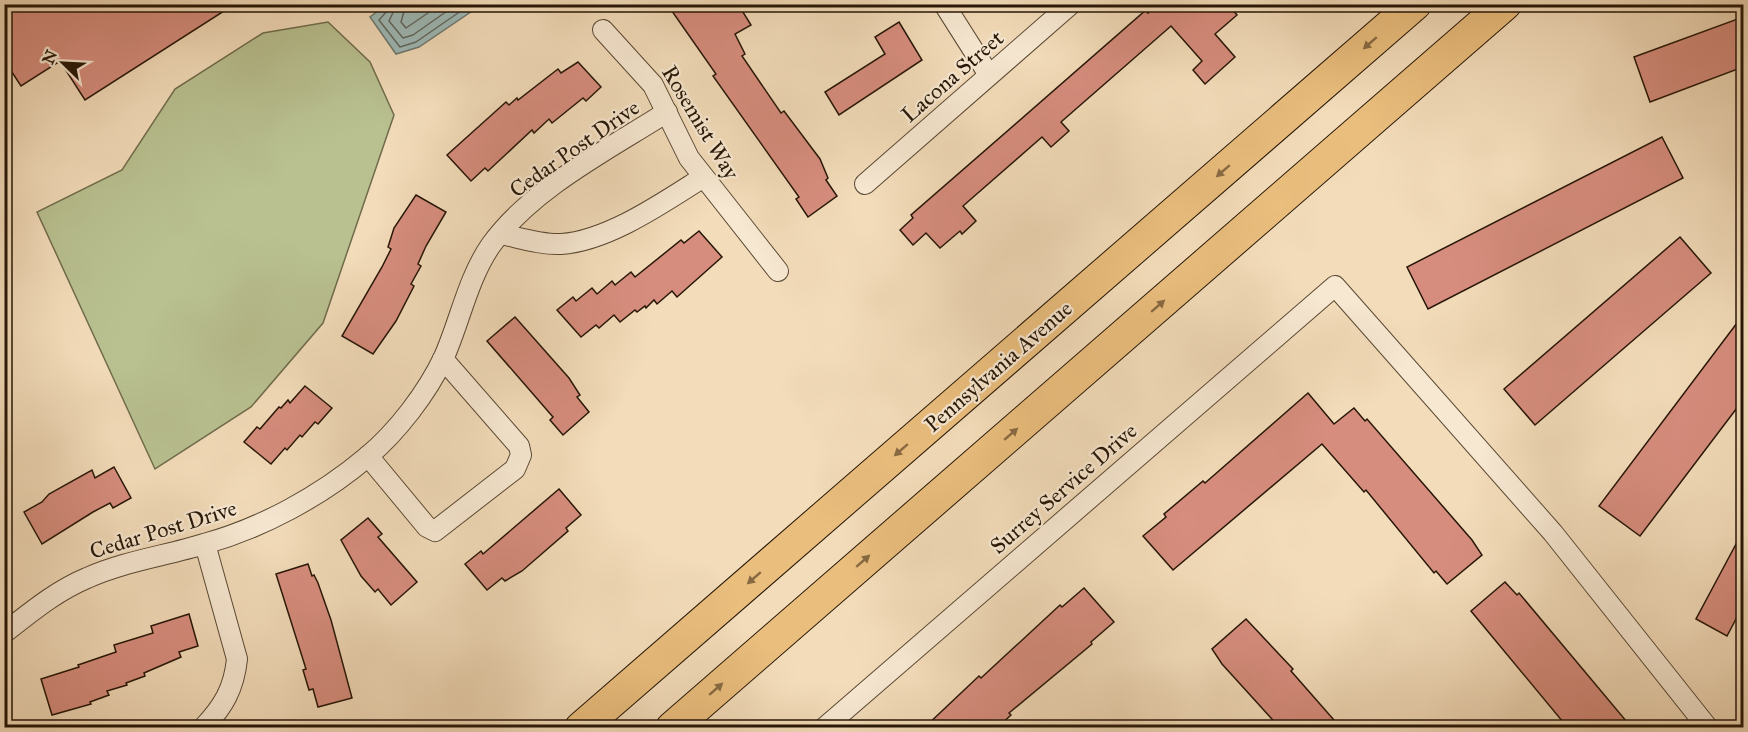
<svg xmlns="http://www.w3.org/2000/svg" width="1748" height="732" font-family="'IM FELL Great Primer',serif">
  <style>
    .green { fill: #b9c191; stroke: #706c4c; stroke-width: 1.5 }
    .water { fill: #9ebab8; stroke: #6e7871; stroke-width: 1.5 }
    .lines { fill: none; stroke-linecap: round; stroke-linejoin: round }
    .shore { stroke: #62685f; stroke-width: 1.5 }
    .building { fill: #d78d7e; stroke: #261606; stroke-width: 1.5 }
    .minor-casing { stroke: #594833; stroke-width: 22 }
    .trunk-casing { stroke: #261606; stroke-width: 34 }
    .minor { stroke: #f7e8d2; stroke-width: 20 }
    .trunk { stroke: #eabe7d; stroke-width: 32 }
    .oneway { fill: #886a42 }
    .labels { text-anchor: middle; stroke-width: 4.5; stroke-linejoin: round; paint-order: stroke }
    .street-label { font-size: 22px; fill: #261606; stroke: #f7e8d2 }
  </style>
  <rect width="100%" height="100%" fill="#f3dcba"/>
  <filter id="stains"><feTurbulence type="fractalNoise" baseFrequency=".00333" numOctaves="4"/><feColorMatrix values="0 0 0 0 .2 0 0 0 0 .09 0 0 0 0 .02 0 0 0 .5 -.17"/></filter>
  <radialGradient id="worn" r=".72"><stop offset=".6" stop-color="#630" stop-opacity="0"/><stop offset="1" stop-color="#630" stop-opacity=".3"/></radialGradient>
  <polygon class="green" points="328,22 370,62 394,115 323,323 251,407 155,469 37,212 122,170 175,89 263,33"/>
  <polygon class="water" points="386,5 386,4 481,5 419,47 396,54 370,17"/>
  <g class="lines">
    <g class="shore">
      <polyline points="389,4 388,10 379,20 400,47 416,42 471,4"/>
      <polyline points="397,4 389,21 403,38 413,35 457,4"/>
      <polyline points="406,4 401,22 406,28 441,4"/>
    </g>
  </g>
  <g class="building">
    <polygon points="4,4 235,4 85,100 60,61 21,86 4,60"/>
    <polygon points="667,4 738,4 751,25 735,34 745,54 742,56 781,113 784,111 820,159 828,178 826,180 837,196 808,217 796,199 799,197 713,76 716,74"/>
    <polygon points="1158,4 1228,4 1237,15 1215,34 1235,57 1205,84 1193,70 1202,61 1171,26 1061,122 1069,131 1051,147 1042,137 963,206 976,221 962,234 960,231 940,248 926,233 913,245 900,230 913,218 911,215 1146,10 1148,13"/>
    <polygon points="1743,17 1743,67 1650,102 1634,57"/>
    <polygon points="899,22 922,60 839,115 825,92 885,54 875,37"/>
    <polygon points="578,62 601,87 586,101 583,98 552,123 549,119 534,133 532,130 488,171 485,168 471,181 447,155 506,102 509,105 517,98 518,100 558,69 561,73"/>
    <polygon points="1662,137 1683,178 1428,309 1407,267"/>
    <polygon points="416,195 446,212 426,246 418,264 421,266 411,284 414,286 396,321 373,354 342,336 382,267 391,249 388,247 394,228"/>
    <polygon points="699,231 722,257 677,297 672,291 657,304 654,300 646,308 645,306 637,312 635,310 620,322 614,315 599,328 596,325 581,337 557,310 573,297 576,301 592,288 597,294 612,281 615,285 631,272 635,277 681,240 684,243"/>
    <polygon points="1680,237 1711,273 1535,425 1504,389"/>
    <polygon points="1743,315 1743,400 1640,536 1599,506"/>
    <polygon points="515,317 569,378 580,395 577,397 589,412 563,435 550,420 553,417 487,341"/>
    <polygon points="305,386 332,408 318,424 315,422 302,437 300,435 287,450 285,448 271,464 244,442 257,427 260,429 279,407 281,408 288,400 290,403"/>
    <polygon points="1308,393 1334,424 1354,408 1365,421 1367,419 1472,540 1482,555 1447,584 1436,571 1434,573 1366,490 1364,492 1322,444 1173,570 1143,536 1166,517 1164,514 1203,481 1205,483"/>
    <polygon points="114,467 131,498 113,508 110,503 93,512 42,544 24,512 42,502 49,494 92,470 95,478"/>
    <polygon points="559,489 581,515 566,528 568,531 522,571 505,581 502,578 487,590 465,564 481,551 483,554"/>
    <polygon points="368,518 382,534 378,537 417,582 391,605 378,589 375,592 361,576 341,540"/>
    <polygon points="1743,531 1743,621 1737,617 1727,636 1696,619"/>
    <polygon points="308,564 312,576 314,575 318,583 331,620 352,698 318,707 313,689 309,690 303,670 306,669 276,574"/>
    <polygon points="1505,582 1517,595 1519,593 1632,728 1568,728 1471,611"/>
    <polygon points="1084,588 1114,622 1091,642 1092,644 1009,713 1011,715 997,728 924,728 979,676 981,678 1060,605 1062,607"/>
    <polygon points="189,614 198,646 179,652 181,657 144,673 145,676 126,683 127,685 107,691 109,695 90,702 91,704 52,715 41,679 79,667 78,665 116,652 114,645 153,633 151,626"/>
    <polygon points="1246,619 1293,669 1291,671 1341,728 1280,728 1222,664 1212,649"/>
  </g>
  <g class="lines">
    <defs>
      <g id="minor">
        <polyline points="944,4 989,75"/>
        <polyline points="603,30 653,85 689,158 778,271"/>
        <polyline points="865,184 1071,4"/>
        <path d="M501,234c19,4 41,11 60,10 47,-3 103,-42 141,-66"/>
        <polyline points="368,456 427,527 435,531 515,469 521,455 519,446 443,359"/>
        <path d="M4,633c27,-21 52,-42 83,-55 38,-17 78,-22 117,-34 58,-16 117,-48 163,-87 30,-25 60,-64 77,-100 16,-36 24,-79 47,-112 41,-57 118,-96 176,-133"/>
        <path d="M203,728c20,-21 31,-39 34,-69l-32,-115"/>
        <polyline points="824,728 1335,286 1553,533 1708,728"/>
      </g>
      <g id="trunk">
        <polyline points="581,728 1415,4"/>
        <polyline points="672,728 1505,4"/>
      </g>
    </defs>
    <use href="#minor" class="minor-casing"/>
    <use href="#trunk" class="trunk-casing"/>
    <use href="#minor" class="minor"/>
    <use href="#trunk" class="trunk"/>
  </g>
  <defs><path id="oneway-solid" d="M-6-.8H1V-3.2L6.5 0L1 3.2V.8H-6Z" transform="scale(1.5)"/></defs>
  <g class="oneway">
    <use href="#oneway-solid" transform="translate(1370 43) rotate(139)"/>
    <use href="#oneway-solid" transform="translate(1223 171) rotate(139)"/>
    <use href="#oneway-solid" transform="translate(1158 306) rotate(-41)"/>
    <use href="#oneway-solid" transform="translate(1011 434) rotate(-41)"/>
    <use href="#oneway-solid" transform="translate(901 450) rotate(139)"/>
    <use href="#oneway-solid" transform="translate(863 561) rotate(-41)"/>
    <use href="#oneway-solid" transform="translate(754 578) rotate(139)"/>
    <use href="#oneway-solid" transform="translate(716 689) rotate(-41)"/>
  </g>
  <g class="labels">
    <g class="street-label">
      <text transform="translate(952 76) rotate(-41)" y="8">Lacona Street</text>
      <text transform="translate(701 122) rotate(59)" y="8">Rosemist Way</text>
      <text transform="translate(574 148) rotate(-35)" y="8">Cedar Post Drive</text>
      <text transform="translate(998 366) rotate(-41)" y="8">Pennsylvania Avenue</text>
      <text transform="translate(1063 488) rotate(-41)" y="8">Surrey Service Drive</text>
      <text transform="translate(163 529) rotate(-17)" y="8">Cedar Post Drive</text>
    </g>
  </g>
  <rect width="1748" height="732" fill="none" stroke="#f3dcba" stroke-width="24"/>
  <rect x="6" y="6" width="1736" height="720" fill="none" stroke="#261606" stroke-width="3"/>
  <rect x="12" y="12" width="1724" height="708" fill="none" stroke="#261606" stroke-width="1.5"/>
  <g transform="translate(63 63) rotate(294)" stroke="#f7e8d2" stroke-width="4.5" paint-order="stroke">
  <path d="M0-4.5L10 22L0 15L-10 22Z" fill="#261606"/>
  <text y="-9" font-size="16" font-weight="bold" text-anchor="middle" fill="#261606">N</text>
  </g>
  <rect width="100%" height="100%" filter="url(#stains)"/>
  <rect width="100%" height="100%" fill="url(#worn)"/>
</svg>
